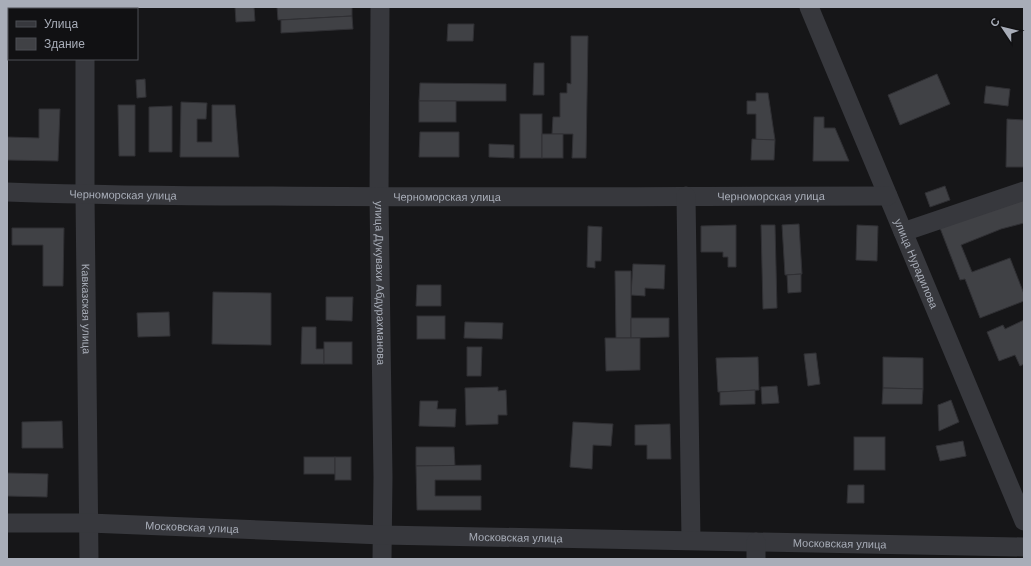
<svg xmlns="http://www.w3.org/2000/svg" width="1031" height="566" font-family="Arial,sans-serif">
  <style>
    .building { fill: #404145; stroke: #303034 }
    .lines { fill: none; stroke-linecap: round; stroke-linejoin: round }
    .minor { stroke: #37383d; stroke-width: 19 }
    .labels { text-anchor: middle; stroke-width: 3; stroke-linejoin: round; paint-order: stroke }
    .street-label { font-size: 11px; fill: #a8adb8; stroke: #111113 }
  </style>
  <rect width="100%" height="100%" fill="#161618"/>
  <g class="building">
    <polygon points="235,7 254,7 255,21 236,22"/>
    <polygon points="277,7 352,7 352,16 278,20"/>
    <polygon points="352,16 353,29 281,33 281,20"/>
    <polygon points="448,24 474,24 473,41 447,41"/>
    <polygon points="571,36 588,36 586,158 572,158 573,134 552,134 553,117 560,117 560,93 567,93 567,83 571,84"/>
    <polygon points="534,63 544,63 544,95 533,95"/>
    <polygon points="937,74 950,104 900,125 888,95"/>
    <polygon points="145,79 146,97 137,98 136,80"/>
    <polygon points="420,83 506,84 506,101 419,101"/>
    <polygon points="986,86 1010,89 1008,106 984,103"/>
    <polygon points="756,93 768,93 775,140 756,140 756,114 747,114 747,101 756,101"/>
    <rect x="419" y="101" width="37" height="21"/>
    <polygon points="181,102 207,103 206,119 197,119 197,142 212,142 212,105 235,105 239,157 180,157"/>
    <polygon points="118,105 135,105 135,156 119,156"/>
    <polygon points="172,106 172,152 149,152 149,107"/>
    <polygon points="39,109 60,109 58,161 7,160 7,137 39,138"/>
    <rect x="520" y="114" width="22" height="44"/>
    <polygon points="814,117 824,117 824,128 835,128 849,161 813,161"/>
    <polygon points="1007,119 1024,120 1024,167 1006,167"/>
    <polygon points="420,132 459,132 459,157 419,157"/>
    <rect x="542" y="134" width="21" height="24"/>
    <polygon points="752,139 775,140 774,160 751,160"/>
    <polygon points="489,144 514,145 514,158 489,157"/>
    <polygon points="945,186 950,200 930,207 925,193"/>
    <polygon points="1024,200 1024,223 1001,229 961,245 972,272 1010,258 1024,294 1024,301 980,318 965,279 960,280 940,228"/>
    <polygon points="799,224 802,274 785,275 782,225"/>
    <polygon points="736,225 736,267 728,267 728,257 723,257 723,252 701,252 701,226"/>
    <polygon points="761,225 775,225 777,308 763,309"/>
    <polygon points="857,225 878,226 877,261 856,260"/>
    <polygon points="588,226 602,227 601,261 595,261 595,268 587,267"/>
    <polygon points="12,228 64,228 63,286 43,286 43,245 12,245"/>
    <polygon points="633,264 665,265 664,289 645,288 645,296 631,295"/>
    <polygon points="615,271 631,271 631,338 616,338"/>
    <polygon points="801,274 801,292 788,293 787,275"/>
    <polygon points="417,285 441,285 441,306 416,306"/>
    <polygon points="213,292 271,293 271,345 212,344"/>
    <polygon points="326,297 353,297 352,321 326,320"/>
    <polygon points="169,312 170,336 138,337 137,313"/>
    <rect x="417" y="316" width="28" height="23"/>
    <polygon points="631,318 669,318 669,337 631,338"/>
    <polygon points="1024,320 1024,364 1020,366 1015,355 999,361 987,332 1003,325 1005,329"/>
    <polygon points="465,322 503,323 502,339 464,338"/>
    <polygon points="302,327 316,327 316,349 324,349 324,364 301,364"/>
    <polygon points="605,338 640,338 640,370 606,371"/>
    <rect x="324" y="342" width="28" height="22"/>
    <polygon points="467,347 482,347 481,376 467,376"/>
    <polygon points="816,353 820,384 808,386 804,354"/>
    <polygon points="758,357 759,390 718,392 716,358"/>
    <polygon points="883,357 923,358 923,389 883,388"/>
    <polygon points="777,386 779,403 762,404 761,387"/>
    <polygon points="498,387 498,391 506,390 507,415 498,415 498,424 466,425 465,388"/>
    <polygon points="883,388 923,389 922,404 882,404"/>
    <polygon points="755,390 755,404 720,405 720,392"/>
    <polygon points="951,400 959,422 939,431 938,405"/>
    <polygon points="420,401 438,401 437,409 456,409 455,427 419,426"/>
    <polygon points="62,421 63,448 22,448 22,422"/>
    <polygon points="573,422 613,424 611,446 593,445 592,469 570,467"/>
    <polygon points="670,424 671,459 647,459 647,445 635,445 635,425"/>
    <rect x="854" y="437" width="31" height="33"/>
    <polygon points="963,441 966,456 940,461 936,446"/>
    <polygon points="416,447 454,447 455,466 416,466"/>
    <rect x="304" y="457" width="31" height="17"/>
    <rect x="335" y="457" width="16" height="23"/>
    <polygon points="481,465 481,480 435,480 435,496 481,496 481,510 417,510 416,466"/>
    <polygon points="7,473 48,474 47,497 7,496"/>
    <polygon points="848,485 864,485 864,503 847,503"/>
  </g>
  <g class="lines">
    <g class="minor">
      <polyline points="85,7 85,9"/>
      <path id="s1" d="M380,7l-1,190 4,280 -1,82"/>
      <path id="s2" d="M809,7l215,514"/>
      <path id="s3" d="M85,59v136l4,364"/>
      <path id="s4" d="M7,192c89,3 177,4 266,4 205,2 410,0 615,0"/>
      <polyline points="686,196 691,540"/>
      <polyline points="903,232 1024,191"/>
      <path id="s5" d="M7,523h82l293,12 642,12"/>
      <polyline points="756,559 756,542"/>
    </g>
  </g>
  <g class="labels">
    <g class="street-label">
      <text dy="4" stroke="none"><textPath href="#s4" startOffset="116">Черноморская улица</textPath></text>
      <text dy="4" stroke="none"><textPath href="#s4" startOffset="764">Черноморская улица</textPath></text>
      <text dy="4" stroke="none"><textPath href="#s4" startOffset="440">Черноморская улица</textPath></text>
      <text dy="4" stroke="none"><textPath href="#s2" startOffset="278">улица Нурадилова</textPath></text>
      <text dy="4" stroke="none"><textPath href="#s1" startOffset="276">улица Дукувахи Абдурахманова</textPath></text>
      <text dy="4" stroke="none"><textPath href="#s3" startOffset="250">Кавказская улица</textPath></text>
      <text dy="4" stroke="none"><textPath href="#s5" startOffset="185">Московская улица</textPath></text>
      <text dy="4" stroke="none"><textPath href="#s5" startOffset="509">Московская улица</textPath></text>
      <text dy="4" stroke="none"><textPath href="#s5" startOffset="833">Московская улица</textPath></text>
    </g>
  </g>
  <rect width="1031" height="566" fill="none" stroke="#a8adb8" stroke-width="16"/>
  <rect x="8" y="8" width="130" height="52" fill="#111113" stroke="#4d4f55"/>
  <rect x="16" y="21" width="20" height="6" fill="#37383d" stroke="#4d4f55"/>
  <text x="44" y="28" font-size="12" fill="#a8adb8">Улица</text>
  <rect x="16" y="38" width="20" height="12" fill="#404145" stroke="#4d4f55"/>
  <text x="44" y="48" font-size="12" fill="#a8adb8">Здание</text>
  <g transform="translate(1003 28) rotate(305)" stroke="#111113" stroke-width="3" paint-order="stroke">
  <path d="M0-3L7 15L0 10L-7 15Z" fill="#a8adb8"/>
  <text y="-6" font-size="11" font-weight="bold" text-anchor="middle" fill="#a8adb8">С</text>
  </g>
</svg>
